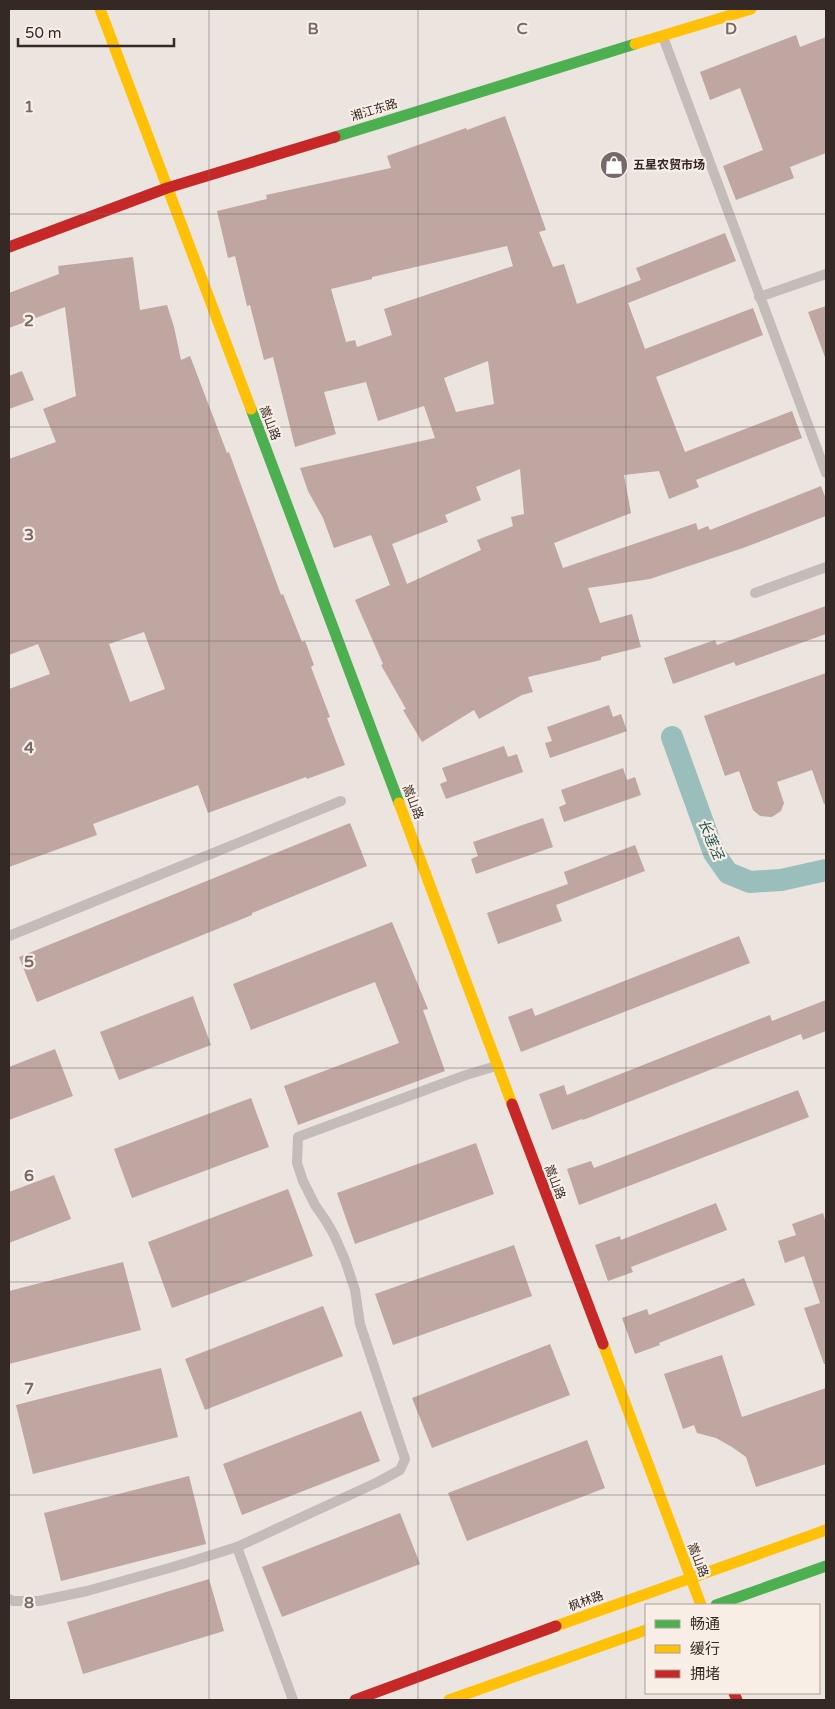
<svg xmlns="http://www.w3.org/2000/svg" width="835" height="1709" font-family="'Varela Round','Noto Sans SC',sans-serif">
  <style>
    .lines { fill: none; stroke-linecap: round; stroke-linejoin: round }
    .canal { stroke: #9abebb; stroke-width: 22 }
    .building { fill: #bfa6a0; fill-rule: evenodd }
    .lane { stroke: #c4bcb8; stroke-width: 10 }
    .fast { stroke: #4caf50; stroke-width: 11 }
    .slow { stroke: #ffc107; stroke-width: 11 }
    .jam { stroke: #c62828; stroke-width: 11 }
    .grid { fill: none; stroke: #756a67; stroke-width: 1; stroke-opacity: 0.55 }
    .labels { text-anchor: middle; stroke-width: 4.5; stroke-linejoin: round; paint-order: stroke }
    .street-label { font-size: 12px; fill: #352926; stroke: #f9eee5 }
    .poi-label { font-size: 12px; font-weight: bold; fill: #352926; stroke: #f9eee5; text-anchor: start }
    .water-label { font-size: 14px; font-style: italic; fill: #1c5654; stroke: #f9eee5 }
    .grid-label { font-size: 16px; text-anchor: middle; font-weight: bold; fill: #756a67; stroke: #f9eee5; stroke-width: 4.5; stroke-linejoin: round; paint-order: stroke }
  </style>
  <rect width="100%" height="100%" fill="#ebe4df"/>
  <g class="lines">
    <polyline class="canal" points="672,737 714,853 728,873 750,882 781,880 826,870"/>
  </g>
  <g class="building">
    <polygon points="796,35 800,47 826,37 826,153 790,167 794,178 736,200 723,166 763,150 740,88 710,100 700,72"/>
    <path d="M505,116l41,114 -7,2 14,35 11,-3 13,40 64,-24 -5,-12 89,-35 11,28 -108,42 17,46 108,-41 10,27 -107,42 29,75 107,-41 10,27 -106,42 3,7 -30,12 -10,-28 -35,4 7,38 -77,30 9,25 133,-45 2,7 10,-4 2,4 111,-44 5,13v17l-83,32 -93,31 -62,9 12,35 32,-9 9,33 -40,10v3l-73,17 5,15 -11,3 -43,24 -5,-9 -52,32 -19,-32 3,-1 -25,-44 2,-1 -28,-64 35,-15 -19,-50 -37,13 -11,-30 -15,-27 -8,-23 135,-30 -11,-32 -46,15 -12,-39 -42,10 12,42 -41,13 -22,-90 -9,3 -14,-55 -3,1 -12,-50 -7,2 -11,-47 50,-12 -1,-4 125,-27 -4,-12 79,-28 1,2zM507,246l6,20 -129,43 8,26 -35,12 -2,-7 -9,2 -15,-53 41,-10v-2zM488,361l6,43 -38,8 -12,-34zM520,469l4,45 -13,3 2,9 -36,14 4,10 -74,34 -15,-40 56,-22 -3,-7 36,-15 -5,-13z"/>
    <path d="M133,257l7,53 27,-5 7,22 7,33 9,-4 37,97 2,-1 52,143 2,-1 19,48 3,-1 9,24 -3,2 19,50 -3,1 18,47 -38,14 -1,-2 -98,36 -10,-28 -105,39 4,11 -88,32v-178l41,-15 -12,-30 -29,11v-196l47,-17 -13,-33 33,-13 -11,-89 -56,21v-35l50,-19 -1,-8zM144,632l21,57 -35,13 -21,-58z"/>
    <polygon points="826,306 826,357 825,357 808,312"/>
    <polygon points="22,371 34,400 9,409 9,376"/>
    <polygon points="826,606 826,634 736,666 734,662 673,684 664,658 715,640 717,645"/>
    <polygon points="826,673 826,803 824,804 812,770 777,782 784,803 781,811 772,817 760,816 753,810 739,771 725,776 704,716"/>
    <polygon points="609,705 613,717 621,714 627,731 550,758 545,743 552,741 547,727"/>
    <polygon points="504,746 508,757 517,754 523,772 446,799 440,784 447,781 442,768"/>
    <polygon points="623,768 627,780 635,777 641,795 564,822 559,807 566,804 561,790"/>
    <polygon points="543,818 553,847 476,874 471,859 478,856 473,842"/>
    <polygon points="350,823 367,866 252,913 252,915 37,1002 19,957"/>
    <polygon points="635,845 645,871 556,905 562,921 498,944 487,913 568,884 564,872"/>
    <polygon points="392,922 428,1009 423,1010 445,1071 298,1125 284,1086 399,1043 375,982 251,1030 233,984"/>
    <polygon points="739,936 750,963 521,1052 508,1017 532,1008 535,1016"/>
    <polygon points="193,996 211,1045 119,1080 100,1032"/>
    <polygon points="826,1000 826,1031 803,1040 801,1034 583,1120 582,1119 552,1130 539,1094 564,1085 567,1095 770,1015 772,1021"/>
    <polygon points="55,1049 73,1096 9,1120 9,1067"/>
    <polygon points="798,1090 809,1117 579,1205 567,1169 591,1161 594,1168"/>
    <polygon points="251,1098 269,1147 132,1198 114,1149"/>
    <polygon points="476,1143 494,1194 355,1244 337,1193"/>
    <polygon points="54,1175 71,1219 9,1243 9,1192"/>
    <polygon points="288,1189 313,1256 172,1308 148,1242"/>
    <polygon points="716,1203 727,1230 631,1267 633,1272 608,1281 595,1245 620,1236 621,1240"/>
    <polygon points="823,1213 826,1223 826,1364 824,1364 804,1308 820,1303 804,1256 785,1263 778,1241 796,1235 792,1224"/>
    <polygon points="514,1245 532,1296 393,1345 375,1294"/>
    <polygon points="123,1262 141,1330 9,1364 9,1291"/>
    <polygon points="744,1278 755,1305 659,1343 660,1345 635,1354 622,1318 647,1309 649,1315"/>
    <polygon points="323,1306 343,1356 205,1410 185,1359"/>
    <polygon points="550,1344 570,1395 432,1448 412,1398"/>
    <polygon points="722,1355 742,1417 826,1388 826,1464 756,1487 746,1457 732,1447 716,1438 697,1433 694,1425 683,1429 664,1374"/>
    <polygon points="161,1368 178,1437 33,1474 16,1405"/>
    <polygon points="361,1411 380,1461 242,1515 223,1464"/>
    <polygon points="587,1440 605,1488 467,1541 448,1493"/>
    <polygon points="189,1476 206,1544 61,1581 44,1513"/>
    <polygon points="400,1513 420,1564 282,1617 262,1567"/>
    <polygon points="209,1579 224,1631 83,1674 67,1622"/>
  </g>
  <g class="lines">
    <g class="lane">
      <polyline points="663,37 826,473"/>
      <polyline points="759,297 826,274"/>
      <polyline points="755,593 826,567"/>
      <polyline points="9,936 341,801"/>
      <polyline points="237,1547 378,1482 400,1470 405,1459 360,1324 355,1290 345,1260 334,1235 326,1221 315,1205 303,1181 297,1163 298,1137 466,1075 496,1066"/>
      <polyline points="9,1599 13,1601 39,1601 87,1591 173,1567 237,1547 293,1700"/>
    </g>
    <g class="fast">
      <polyline points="335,137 635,44"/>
      <polyline points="251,409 399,803"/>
      <polyline points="716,1605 826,1566"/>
    </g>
    <g class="slow">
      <polyline points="100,9 251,409"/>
      <polyline points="635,44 751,9"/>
      <polyline points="399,803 512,1104"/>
      <polyline points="603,1344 701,1605"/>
      <polyline points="556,1626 826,1530"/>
      <polyline points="449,1700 646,1630"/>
    </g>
    <g class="jam">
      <polyline points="9,247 167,188 335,137"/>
      <polyline points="512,1104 603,1344"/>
      <polyline points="734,1693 737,1700"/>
      <polyline points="355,1700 556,1626"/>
    </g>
  </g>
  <path class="grid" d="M209,9v1691M418,9v1691M626,9v1691M9,214h817M9,427h817M9,641h817M9,854h817M9,1068h817M9,1282h817M9,1495h817"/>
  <defs>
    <symbol id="shop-disc" viewBox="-11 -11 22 22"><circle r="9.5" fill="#756a67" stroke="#f9eee5"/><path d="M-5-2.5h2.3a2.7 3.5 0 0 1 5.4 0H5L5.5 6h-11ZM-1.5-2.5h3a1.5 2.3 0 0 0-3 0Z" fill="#fff"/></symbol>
  </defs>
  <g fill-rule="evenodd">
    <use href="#shop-disc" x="598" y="149" width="32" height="32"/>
  </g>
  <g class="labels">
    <g class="street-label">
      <text transform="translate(374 110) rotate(-17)" y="4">湘江东路</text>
      <text transform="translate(270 423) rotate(69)" y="4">嵩山路</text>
      <text transform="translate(413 802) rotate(69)" y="4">嵩山路</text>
      <text transform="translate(555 1182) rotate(69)" y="4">嵩山路</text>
      <text transform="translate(698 1560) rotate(69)" y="4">嵩山路</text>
      <text transform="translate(586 1601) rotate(-20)" y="4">枫林路</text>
    </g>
    <g class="poi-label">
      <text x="633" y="169">五星农贸市场</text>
    </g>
    <g class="water-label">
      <text transform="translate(711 839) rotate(66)" y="5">长莲泾</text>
    </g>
  </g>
  <g class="grid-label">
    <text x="313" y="34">B</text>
    <text x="522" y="34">C</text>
    <text x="731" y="34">D</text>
    <text x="29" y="112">1</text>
    <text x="29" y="326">2</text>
    <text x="29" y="540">3</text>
    <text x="29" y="753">4</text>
    <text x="29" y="967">5</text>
    <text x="29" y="1181">6</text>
    <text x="29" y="1394">7</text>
    <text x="29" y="1608">8</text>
  </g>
  <rect width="835" height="1709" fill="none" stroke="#352926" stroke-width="20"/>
  <rect x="645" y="1604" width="175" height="90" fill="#f9eee5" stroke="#ab9f99"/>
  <rect x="655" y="1620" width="25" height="8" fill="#4caf50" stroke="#ab9f99"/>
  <text x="690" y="1629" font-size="15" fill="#352926">畅通</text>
  <rect x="655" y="1645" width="25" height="8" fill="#ffc107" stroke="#ab9f99"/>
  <text x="690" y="1654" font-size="15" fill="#352926">缓行</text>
  <rect x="655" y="1670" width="25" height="8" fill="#c62828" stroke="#ab9f99"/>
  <text x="690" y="1679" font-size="15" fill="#352926">拥堵</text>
  <path d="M18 38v8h156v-8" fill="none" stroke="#352926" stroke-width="2.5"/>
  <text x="25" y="38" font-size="15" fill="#352926" stroke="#f9eee5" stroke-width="4" paint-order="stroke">50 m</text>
</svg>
